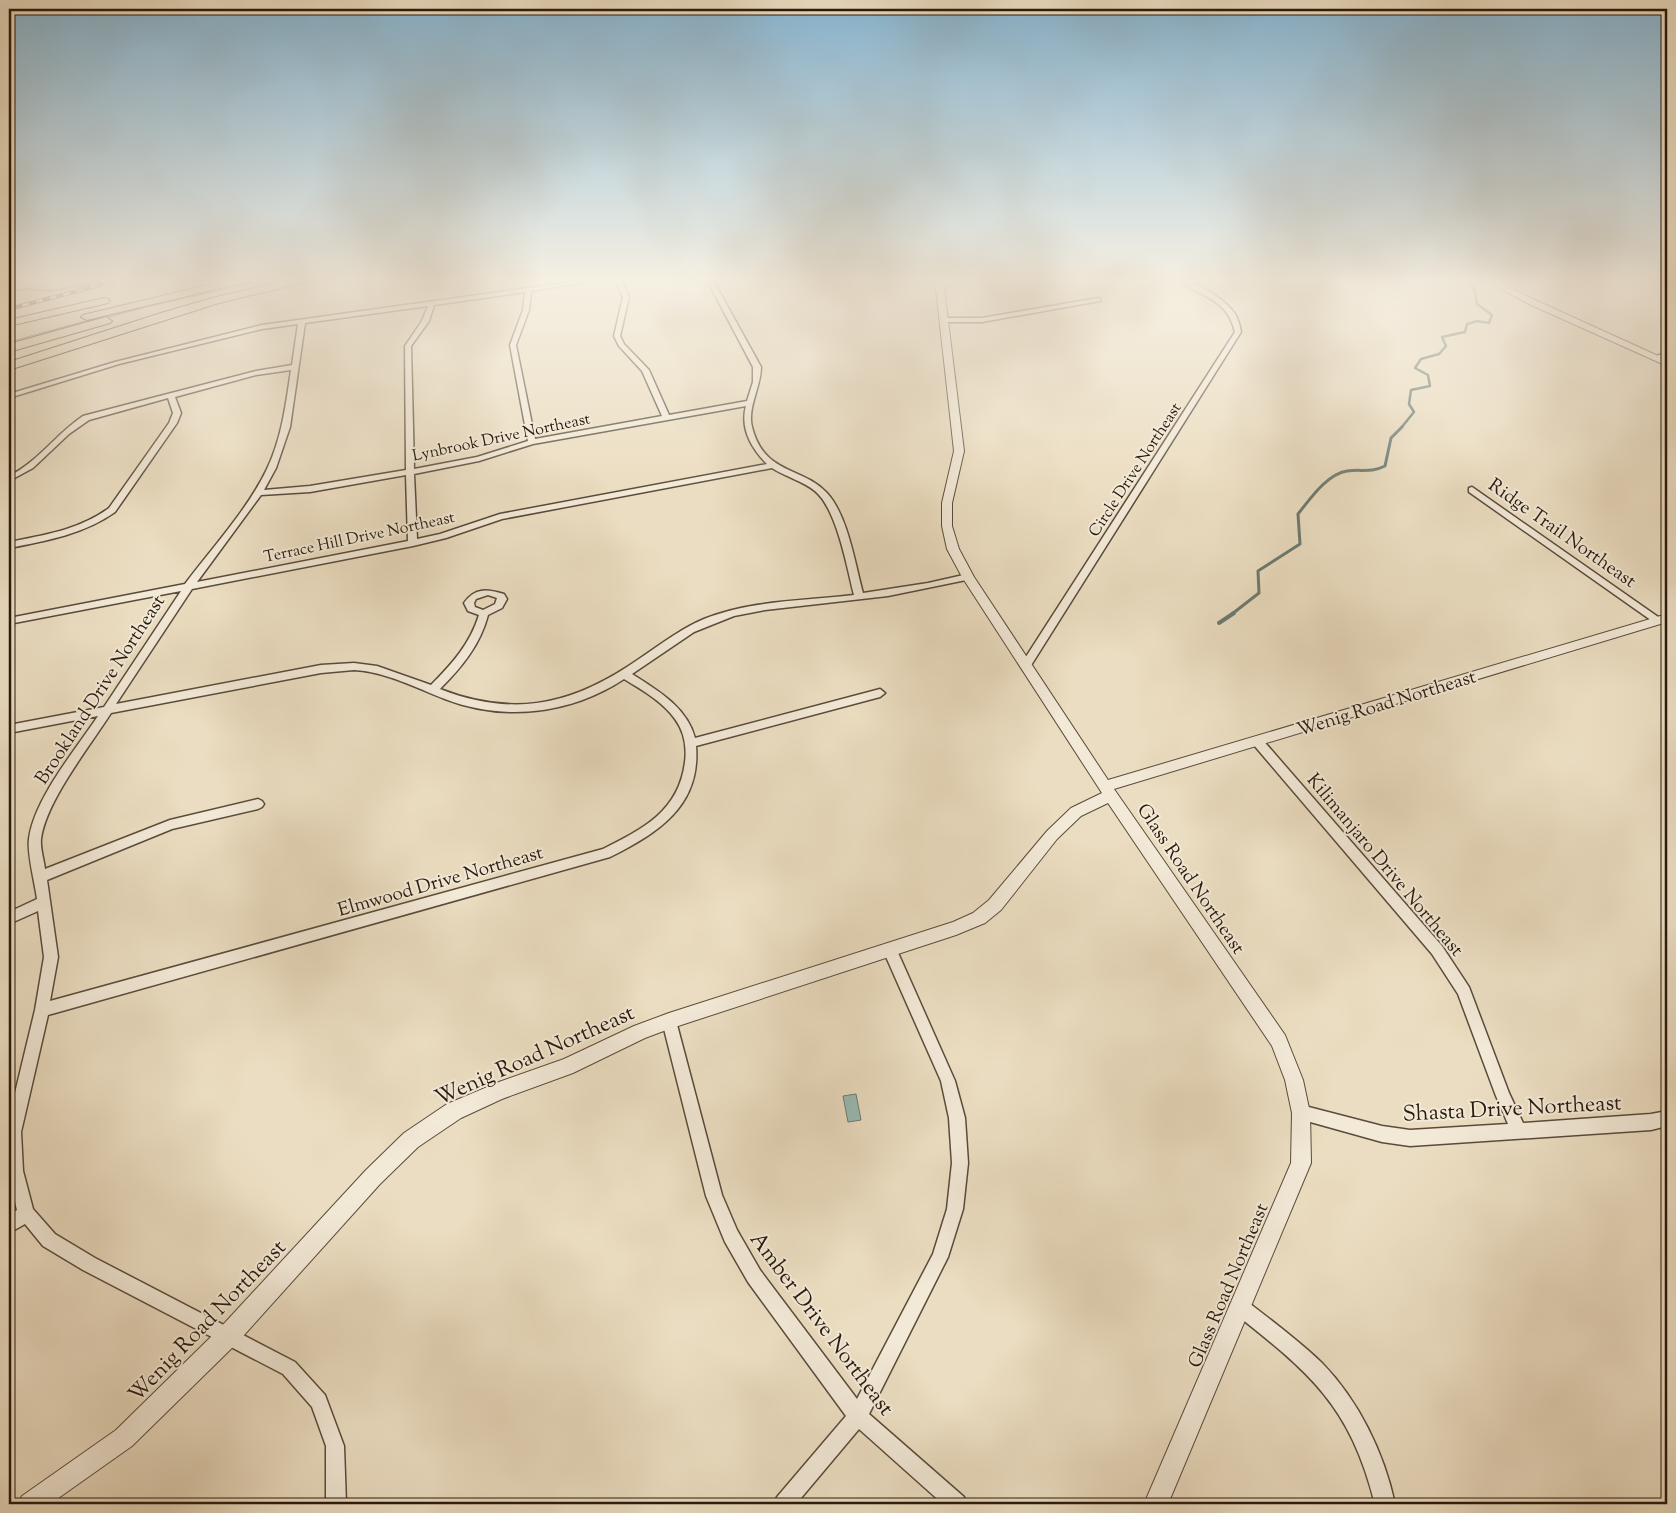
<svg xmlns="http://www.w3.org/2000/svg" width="1676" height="1513" font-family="'Sorts Mill Goudy',serif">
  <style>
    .green { fill: #bbc091; stroke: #726d50 }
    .water { fill: #99bbb7; stroke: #6c7b73 }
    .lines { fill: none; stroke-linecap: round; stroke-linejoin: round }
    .stream-far2 { stroke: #6c7b73; stroke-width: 2.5 }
    .stream-far1 { stroke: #6c7b73; stroke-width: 3 }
    .stream { stroke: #6c7b73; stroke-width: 4 }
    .minor-casing { stroke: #5a4b3b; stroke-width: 3 }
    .tertiary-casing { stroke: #5a4b3b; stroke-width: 2 }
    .motorway-casing { stroke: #291a0e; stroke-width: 2 }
    .minor { fill: #f2e9d7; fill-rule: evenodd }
    .tertiary { fill: #f2e9d7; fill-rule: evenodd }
    .motorway { fill: #ebddc1; fill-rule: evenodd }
    .rail-casing { stroke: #291a0e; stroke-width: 4 }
    .rail { stroke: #f2e9d7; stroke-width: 2.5; stroke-dasharray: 7; stroke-linecap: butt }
    .labels { text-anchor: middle; stroke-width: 4; stroke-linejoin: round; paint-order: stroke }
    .far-street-label { font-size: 16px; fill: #291a0e; stroke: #f2e9d7 }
    .street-label { font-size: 19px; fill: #291a0e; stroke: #f2e9d7 }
    .near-street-label { font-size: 22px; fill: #291a0e; stroke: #f2e9d7 }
  </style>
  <rect width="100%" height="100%" fill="#ebddc1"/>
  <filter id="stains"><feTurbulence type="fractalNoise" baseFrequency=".004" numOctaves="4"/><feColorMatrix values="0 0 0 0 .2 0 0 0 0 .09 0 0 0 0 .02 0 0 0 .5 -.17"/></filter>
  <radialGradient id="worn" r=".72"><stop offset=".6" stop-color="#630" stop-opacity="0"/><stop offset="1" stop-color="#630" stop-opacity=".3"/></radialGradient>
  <polygon class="green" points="256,280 265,280 150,306 9,344 9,342 136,307"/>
  <polygon class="water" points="856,1094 861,1120 848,1122 843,1096"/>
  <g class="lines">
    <g class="stream-far2">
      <polyline points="9,291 29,289 53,291 106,280"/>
      <polyline points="1401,428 1414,412 1409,404 1411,390 1430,386 1428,375 1415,368 1421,359 1439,354 1446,346 1442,337 1465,332 1467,324 1477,321 1489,323 1492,315 1477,304 1475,292 1469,280"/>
    </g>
    <path class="stream-far1" d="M1232,614l27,-21 -1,-22 42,-27 -2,-30c12,-15 29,-40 49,-43 14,-2 24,2 38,-5l6,-28 11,-11"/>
    <polyline class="stream" points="1219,623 1234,613"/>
    <defs>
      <g id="minor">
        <path d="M585,280h15l-69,11 -2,19 -13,35 19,94 127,-23 -20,-45 -23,-25 -5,-10 9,-39 -8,-17h6l8,17 -9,39 4,8 25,26 20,45 78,-14 6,-19v-15l-46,-87h6l48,87c0,20 -14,41 -9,60 12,48 50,39 75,66 21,23 28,71 36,100l65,-10 40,-9 5,3 -2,2 -83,17 -123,14 -31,6 -40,16 -62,42c25,16 55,33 63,64l185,-49 5,4 -5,4 -184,49c5,60 -38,87 -86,111l-562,158 -27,117 2,39 10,38 22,25 40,24 200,104 30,33 19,51 2,58h-20v-58l-14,-39 -29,-33 -200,-104 -40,-24 -18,-22 -16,9v-18l8,-5 -8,-33v-59l26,-108 9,-53 -6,-46 -29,13v-12l28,-13c-2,-16 -10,-45 -8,-60 5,-40 47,-90 69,-123l-89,17v-8l95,-18 77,-116 -172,33v-6l176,-34c27,-36 63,-75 82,-115 15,-31 19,-66 24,-99l-35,5 -81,22 6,16 -4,10 -62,89c-31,22 -69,29 -106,36v-6c35,-7 70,-12 100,-34l60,-85 4,-10 -5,-15 -79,22 -20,14 -36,34 -24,13v-5c29,-14 47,-42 74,-60l173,-45 36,-6 6,-41 -36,5 -143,35 -110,34v-4l106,-32 147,-37zM525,292l-2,18 -13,35 18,96 -51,16 -63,12 -3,-123 18,-25 5,-16zM428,306l-6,15 -17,25 1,124 -96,16 -46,4 12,-22 14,-41 15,-104zM746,406c-6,22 5,42 21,58l-267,50 -60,20 -23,5 -3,-65 65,-13 54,-17zM772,468c14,9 31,13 43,23 22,18 32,77 39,104 -50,6 -103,5 -150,24 -28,12 -52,32 -77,48 -62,40 -118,49 -187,22 22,-22 40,-44 48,-74l14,-7 5,-9 -3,-5c-16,-5 -29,-7 -40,9l4,8 11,4c-9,29 -27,49 -48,70l-54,-19 -23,-3 -33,2 -205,39 76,-115 221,-43 33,-8 56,-19zM406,475l2,66 -211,41 64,-87 49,-3zM488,595l9,3 -2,6 -12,6 -8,-3 -1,-4 2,-4zM354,670c33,2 62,18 91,29 59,23 126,15 179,-20 18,11 38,22 51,40 9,12 12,28 10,43 -6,49 -42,67 -82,87l-553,152 8,-44 -11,-77 125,-51 86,-20 4,-2 2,-3 -2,-3 -4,-2 -88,21 -125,49c-1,-9 -5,-21 -4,-30 5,-38 49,-93 70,-126l210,-40z"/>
        <path d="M1179,280c16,0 47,20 56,34 3,5 5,11 6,18l-211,335h-8l-1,-2 1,-2 213,-331c-8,-34 -33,-34 -56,-52z"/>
        <polygon points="1098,298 1100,299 1100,301 982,322 945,322 942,320 945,318 982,318"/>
        <polygon points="1667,353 1667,357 1655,359 1652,357"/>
        <polygon points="1472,487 1661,619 1663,621 1661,623 1655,623 1469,492 1469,488"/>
        <polygon points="1257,737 1261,738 1442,946 1469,987 1509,1093 1523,1123 1651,1114 1667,1111 1667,1126 1651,1130 1410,1146 1382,1142 1296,1118 1293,1113 1296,1108 1301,1105 1382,1126 1410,1130 1508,1124 1496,1096 1458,994 1432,954 1253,744 1251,741"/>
        <polygon points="890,944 895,946 955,1081 965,1118 968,1163 963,1209 948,1257 869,1414 964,1497 967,1504 943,1504 859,1429 796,1504 774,1504 777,1497 846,1416 748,1282 725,1242 706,1196 662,1021 664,1016 669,1014 674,1016 676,1021 722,1195 737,1230 760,1270 857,1399 933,1254 947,1209 952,1163 949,1118 941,1081 883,950 885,946"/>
        <path d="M1239,1297l6,3c26,20 53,40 77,63 37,38 62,90 73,141h-20c-25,-99 -65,-131 -142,-192l-3,-6 3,-6z"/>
      </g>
      <g id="tertiary">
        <polygon points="935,280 943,280 964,451 952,503 952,526 959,549 974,577 1108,780 1667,614 1667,622 1114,789 1285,1035 1303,1080 1310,1113 1311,1163 1168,1504 1144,1504 1291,1163 1292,1113 1285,1080 1272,1046 1108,803 1081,816 1057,839 1001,910 985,923 956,935 669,1029 645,1038 573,1073 502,1099 461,1118 418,1147 380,1184 236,1344 132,1446 50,1504 18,1504 22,1496 116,1430 220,1328 366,1170 404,1133 447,1104 499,1082 564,1059 634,1026 669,1013 953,922 973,913 989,900 1047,831 1071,808 1102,793 962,577 947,549 942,526 942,503 954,451"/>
        <polygon points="1485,280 1495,280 1535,300 1667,360 1667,366 1529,304"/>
      </g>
      <g id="motorway">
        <polygon points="228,280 246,280 245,282 87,320 81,317 83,315"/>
        <polygon points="288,280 307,280 306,282 219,303 9,370 9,362 161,313 212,298"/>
        <polygon points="104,298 108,299 110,301 108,303 9,326 9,320"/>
        <polygon points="106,317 112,321 110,323 9,352 9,344"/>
      </g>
    </defs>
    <use href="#minor" class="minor-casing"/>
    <use href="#tertiary" class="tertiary-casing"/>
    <use href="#motorway" class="motorway-casing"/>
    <use href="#minor" class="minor"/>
    <use href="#tertiary" class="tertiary"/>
    <use href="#motorway" class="motorway"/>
    <defs>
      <polyline id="rail" points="9,309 119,280"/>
    </defs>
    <use href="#rail" class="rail-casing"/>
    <use href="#rail" class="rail"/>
  </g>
  <linearGradient id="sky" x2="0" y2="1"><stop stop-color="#88b7d4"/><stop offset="0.57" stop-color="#f6f0e3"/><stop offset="1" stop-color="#f6f0e3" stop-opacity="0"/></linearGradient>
  <rect width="1676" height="492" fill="url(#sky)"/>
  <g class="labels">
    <g class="far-street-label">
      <text transform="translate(501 436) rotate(-12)" y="6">Lynbrook Drive Northeast</text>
      <text transform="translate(1134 469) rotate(-57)" y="6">Circle Drive Northeast</text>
      <text transform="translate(359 536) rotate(-12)" y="6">Terrace Hill Drive Northeast</text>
    </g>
    <g class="street-label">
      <text transform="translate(1563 532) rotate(35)" y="7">Ridge Trail Northeast</text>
      <text transform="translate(99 689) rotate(-57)" y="7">Brookland Drive Northeast</text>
      <text transform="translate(1386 702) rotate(-17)" y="7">Wenig Road Northeast</text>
      <text transform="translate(1386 864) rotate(50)" y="7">Kilimanjaro Drive Northeast</text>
      <text transform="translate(1192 878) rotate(56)" y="7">Glass Road Northeast</text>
      <text transform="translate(440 880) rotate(-16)" y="7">Elmwood Drive Northeast</text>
      <text transform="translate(1227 1285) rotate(-67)" y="7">Glass Road Northeast</text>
    </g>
    <g class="near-street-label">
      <text transform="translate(534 1054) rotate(-24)" y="8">Wenig Road Northeast</text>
      <text transform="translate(1512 1107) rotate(-3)" y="8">Shasta Drive Northeast</text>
      <text transform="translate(206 1320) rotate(-46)" y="8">Wenig Road Northeast</text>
      <text transform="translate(823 1323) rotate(53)" y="8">Amber Drive Northeast</text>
    </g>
  </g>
  <rect width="1676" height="1513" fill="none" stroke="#ebddc1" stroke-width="30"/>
  <rect x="10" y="10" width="1656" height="1493" fill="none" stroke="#291a0e" stroke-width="2.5"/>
  <rect x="15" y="15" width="1646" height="1483" fill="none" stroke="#291a0e"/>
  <rect width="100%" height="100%" filter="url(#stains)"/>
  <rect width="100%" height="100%" fill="url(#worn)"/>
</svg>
